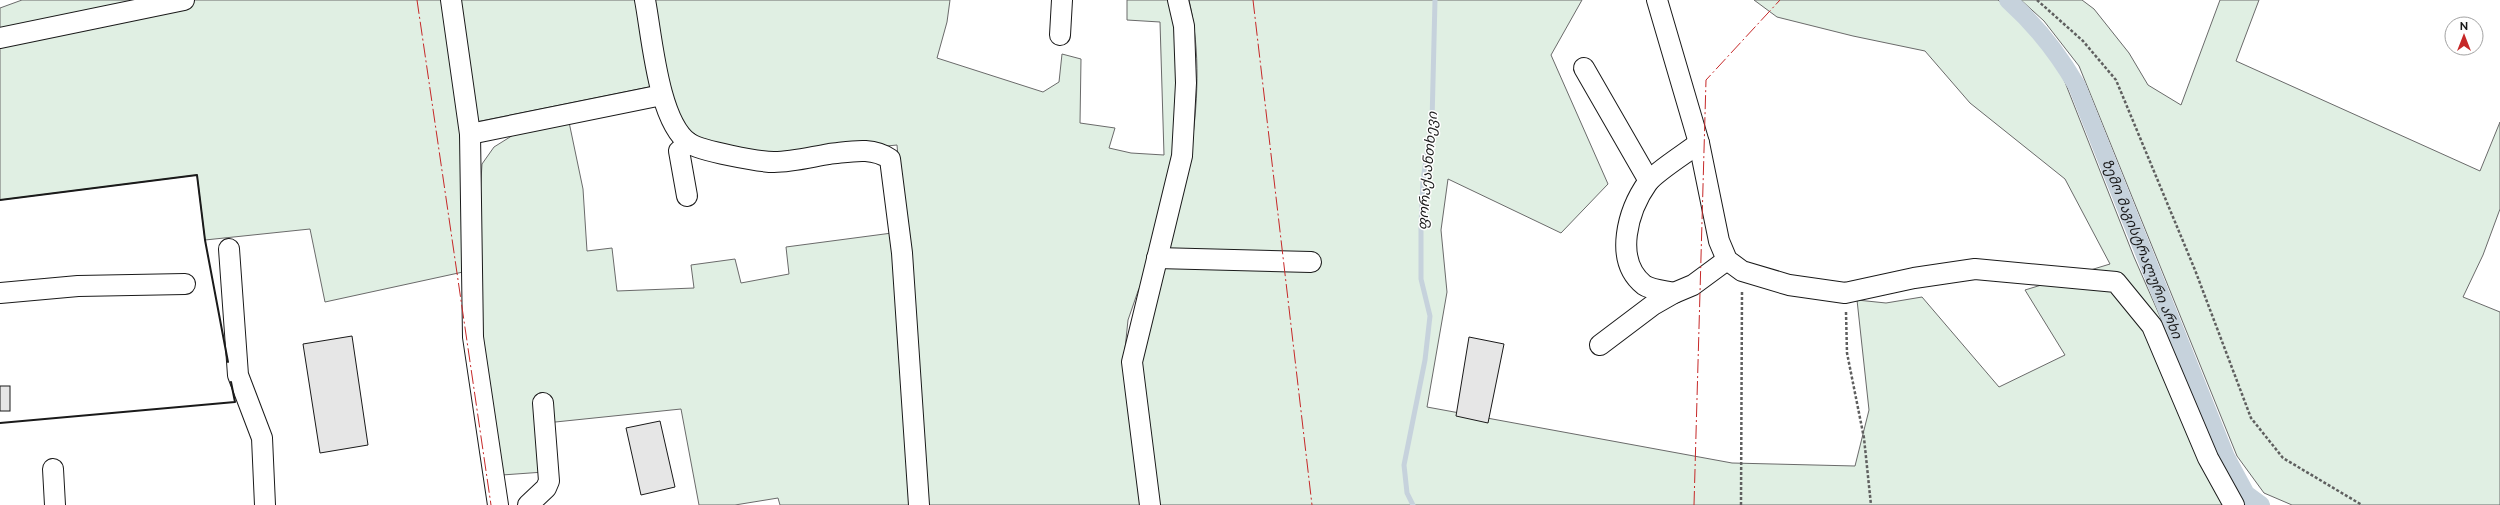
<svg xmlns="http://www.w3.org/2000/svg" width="2500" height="505" font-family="Raleway,'Noto Sans Georgian',sans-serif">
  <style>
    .green { fill: #e0efe3; stroke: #6a6a6a }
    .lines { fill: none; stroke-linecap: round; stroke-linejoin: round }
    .stream { stroke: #c6d2dc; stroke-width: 5 }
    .canal { stroke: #c6d2dc; stroke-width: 18 }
    .building { fill: #e6e6e6; stroke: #1a1a1a }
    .minor-casing { stroke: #1a1a1a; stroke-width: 22 }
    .path { stroke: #5f5f5f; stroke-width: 2.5; stroke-dasharray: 3 2; stroke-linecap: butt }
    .minor { stroke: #fff; stroke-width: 20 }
    .wall { stroke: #1a1a1a; stroke-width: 2 }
    .power { stroke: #c62828; stroke-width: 1; stroke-dasharray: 14 3 2 3; stroke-linecap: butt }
    .labels { text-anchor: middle; stroke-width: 3; stroke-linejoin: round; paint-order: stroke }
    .water-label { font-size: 14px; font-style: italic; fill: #1a1a1a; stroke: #fff }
  </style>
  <rect width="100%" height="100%" fill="#fff"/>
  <g class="green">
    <polygon points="22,0 445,0 461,132 463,272 325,302 310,229 205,240 197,175 0,200 0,8"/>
    <polygon points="459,0 637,0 654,86 476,122"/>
    <polygon points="652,0 950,0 947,22 937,58 1043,92 1059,82 1062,54 1081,59 1080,123 1115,128 1109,148 1131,153 1164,155 1160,22 1127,20 1127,0 1174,0 1178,142 1150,265 1138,291 1128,320 1125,349 1142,505 927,505 897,145 805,154 741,151 696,137 679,123 670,96"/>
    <path d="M1189,0h393l-31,55 57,129 -47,49 -113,-54 -7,51 6,62 -20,115 305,56 123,3 14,-56 -12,-110 29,3 36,-6 77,90 66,-32 -40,-65 85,-26 -45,-85 -95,-76 -45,-52 -72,-15 -76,-19 -23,-17h244l33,27 28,40 75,190 102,233 12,15h-1089l-21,-146 52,-202c8,-52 11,-105 -1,-157z"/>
    <polygon points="2021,0 2082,0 2094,9 2129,53 2148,85 2181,105 2220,0 2259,0 2236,61 2480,171 2500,122 2500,209 2483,255 2463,297 2500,312 2500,505 2292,505 2264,493 2237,456 2079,66 2044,21"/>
    <polygon points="569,122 583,189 587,251 612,248 617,291 694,288 691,265 735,259 741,283 789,274 786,247 892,233 912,505 780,505 778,498 735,505 699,505 681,409 536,424 544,472 502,475 478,337 478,229 482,164 494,147 518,132"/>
  </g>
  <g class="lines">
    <polyline class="stream" points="1413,505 1407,493 1404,465 1425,360 1430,316 1421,279 1421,226 1423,180 1432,122 1435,0"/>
    <path class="canal" id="s1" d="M2008,0c29,26 50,53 69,86l149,371 20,37 15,11"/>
  </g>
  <g class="building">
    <polygon points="352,336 368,445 320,453 303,344"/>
    <polygon points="1469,337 1504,344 1488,423 1456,416"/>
    <rect x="0" y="386" width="10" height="25"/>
    <polygon points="660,421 675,487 641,495 626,428"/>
  </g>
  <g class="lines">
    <defs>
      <g id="minor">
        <polyline points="451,0 470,134 473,337 498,505"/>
        <path d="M645,0c7,36 13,121 44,143 11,8 71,19 85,19 18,0 37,-5 55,-8 21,-2 42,-8 61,5l12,94 17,252"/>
        <polyline points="1657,0 1699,143 1719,241 1727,260 1742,271 1789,285 1845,293 1914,278 1975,269 2116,282 2152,326 2208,458 2234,505"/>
        <polyline points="1060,35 1062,0"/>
        <polyline points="0,38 184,0"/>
        <polyline points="1584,68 1649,181"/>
        <polyline points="470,134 662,95"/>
        <polyline points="687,196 679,151 689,143"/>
        <polyline points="229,249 238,375 262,438 265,505"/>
        <polyline points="1157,258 1311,262"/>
        <polyline points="0,293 78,286 185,284"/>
        <path d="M1674,293c-8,-2 -23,-3 -30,-8 -31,-25 -16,-75 4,-103 9,-11 38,-29 51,-39"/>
        <polyline points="1600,345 1653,305 1674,293 1693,285 1727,260"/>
        <polyline points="53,469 55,505"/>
        <polyline points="528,505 546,488 549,481 543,403"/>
        <polyline points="1150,505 1132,362 1182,156 1186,83 1184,26 1178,0"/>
      </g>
    </defs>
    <use href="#minor" class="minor-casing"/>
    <g class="path">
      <polyline points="2037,0 2083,41 2116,80 2195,270 2251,418 2283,458 2362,505"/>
      <polyline points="1846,312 1847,353 1864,438 1871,505"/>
      <polyline points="1741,505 1742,290"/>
    </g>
    <use href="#minor" class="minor"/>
    <g class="wall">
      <polyline points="0,200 197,175 205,240 228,362"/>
      <polyline points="0,423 235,402 231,382"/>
    </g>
    <g class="power">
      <polyline points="417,0 491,505"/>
      <polyline points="1253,0 1312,505"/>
      <polyline points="1694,505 1706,80 1780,0"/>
    </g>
  </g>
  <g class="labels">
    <g class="water-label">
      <text transform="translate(1427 171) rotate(-85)" y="5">ფორაქაანთხევი</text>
      <text dy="5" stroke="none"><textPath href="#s1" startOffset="286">ზემო მაგისტრალური არხი</textPath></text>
    </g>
  </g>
  <g transform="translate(2464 36)"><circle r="19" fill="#ffffff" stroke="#a3a3a3"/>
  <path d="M0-3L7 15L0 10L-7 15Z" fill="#c62828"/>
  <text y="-6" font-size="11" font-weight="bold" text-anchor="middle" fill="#1a1a1a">N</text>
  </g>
</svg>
